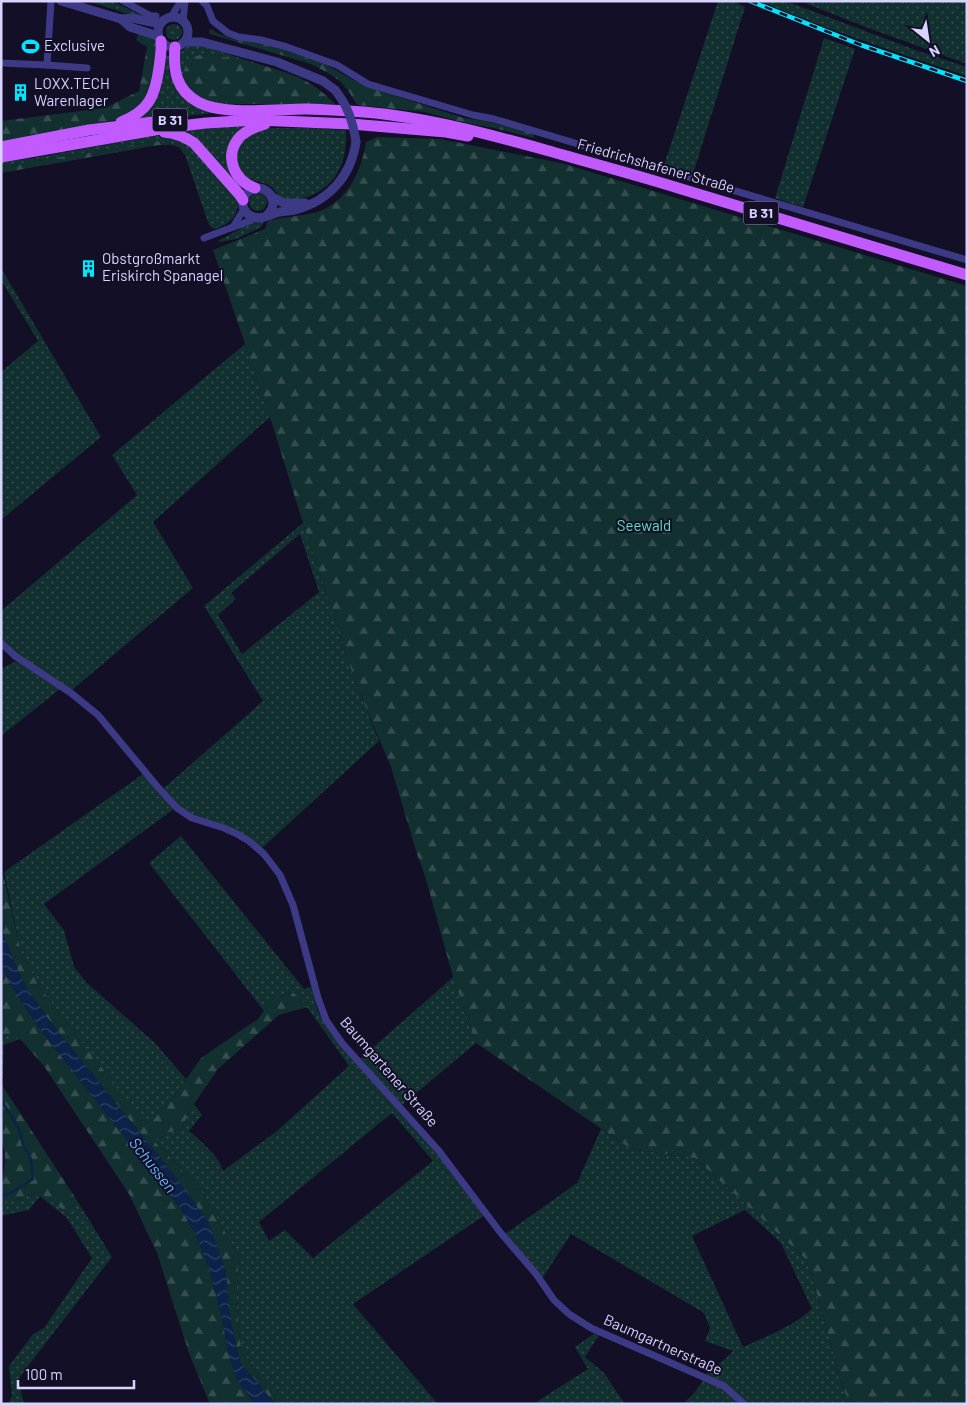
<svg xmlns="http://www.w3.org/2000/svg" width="968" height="1405" font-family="Barlow,sans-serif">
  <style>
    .green { fill: url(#green-dots); fill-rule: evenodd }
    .forest { fill: url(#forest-firs) }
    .water { fill: url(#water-waves) }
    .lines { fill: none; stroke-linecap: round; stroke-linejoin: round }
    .stream { stroke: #0c2248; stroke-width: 2.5 }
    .minor { stroke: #3d3a85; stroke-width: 7 }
    .tertiary { stroke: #3d3a85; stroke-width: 9 }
    .primary { stroke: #c25bff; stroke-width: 11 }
    .rail-casing { stroke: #00e5ff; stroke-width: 4.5 }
    .rail { stroke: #130f26; stroke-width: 2.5; stroke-dasharray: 8; stroke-linecap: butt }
    .tertiary-bridge { stroke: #3d3a85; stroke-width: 9 }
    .labels { text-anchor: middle; stroke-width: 4; stroke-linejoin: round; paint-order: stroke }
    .shield { fill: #130f26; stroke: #9e99be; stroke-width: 1 }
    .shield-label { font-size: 14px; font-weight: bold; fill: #d9d4ff }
    .poi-label { font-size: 15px; fill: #d9d4ff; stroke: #130f26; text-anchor: start }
    .street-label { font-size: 15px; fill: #d9d4ff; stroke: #130f26 }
    .park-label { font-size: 15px; fill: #5fe0c0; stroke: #130f26 }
    .water-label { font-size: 16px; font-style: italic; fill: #62b6ff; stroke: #130f26 }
  </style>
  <defs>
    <pattern id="green-dots" width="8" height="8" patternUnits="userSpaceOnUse" patternTransform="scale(1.25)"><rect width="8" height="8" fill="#12302f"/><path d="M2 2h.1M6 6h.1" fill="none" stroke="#344d4e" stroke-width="1.8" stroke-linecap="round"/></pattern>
    <pattern id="forest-firs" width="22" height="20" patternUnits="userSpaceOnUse" patternTransform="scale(1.25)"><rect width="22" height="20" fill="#12302f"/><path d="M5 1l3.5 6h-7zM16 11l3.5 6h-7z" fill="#344d4e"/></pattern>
    <pattern id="water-waves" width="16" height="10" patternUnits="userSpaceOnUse" patternTransform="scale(1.25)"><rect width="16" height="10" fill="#0c2248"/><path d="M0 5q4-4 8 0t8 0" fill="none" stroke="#2f4163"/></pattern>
  </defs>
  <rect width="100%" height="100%" fill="#130f26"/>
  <g class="green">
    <polygon points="88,1 112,1 145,17 144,19"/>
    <polygon points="718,1 733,1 745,7 693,174 664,165"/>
    <path d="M759,1h27l132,50 49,16v9c-70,-23 -140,-47 -208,-75z"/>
    <polygon points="800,1 967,1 967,64 863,26"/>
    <circle cx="174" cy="32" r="8"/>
    <polygon points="824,38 855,49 803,207 775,198"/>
    <polygon points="193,45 206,47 280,71 209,54 196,55 206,100 231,104 208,104 197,98 179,78 179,53 186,47"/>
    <polygon points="165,55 169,56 169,71 172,77 214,113 132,122"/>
    <polygon points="250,124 232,140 241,186 239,187 181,131"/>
    <path d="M266,128h44l36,2c2,31 -10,60 -43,68 -5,1 -13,3 -19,1 -7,-2 -10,-12 -17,-15 -7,-3 -15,-2 -21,-6 -16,-11 -11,-37 5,-45 4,-3 10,-3 15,-5z"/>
    <path d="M154,136h9l28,9 47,54c1,18 -8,25 -24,30l-5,-4 -24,-70 -6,-8 -22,-6 -156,26v-5l32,-4z"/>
    <circle cx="258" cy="202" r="9"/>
    <polygon points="264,221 261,227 236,239 219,242 218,241 251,223"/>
    <polygon points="1,268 101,437 1,520 1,372 38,341 1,280"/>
    <path d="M245,344l25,73 -117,105 40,66 -121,102c-11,-8 -67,-42 -71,-51 -1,-6 0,-21 0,-28l136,-116 -25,-40z"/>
    <path d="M303,523l54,164 22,54 -117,107 -73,-34 -13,-10 -13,-15 100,-88 -59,-95zM300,534l19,58 -77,62 -24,-39 18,-16 -5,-6z"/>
    <polygon points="16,661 60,689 1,736 1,669"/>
    <polygon points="143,774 174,809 44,904 64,930 74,967 87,983 155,1043 186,1079 175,1095 147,1128 38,985 21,952 4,872"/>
    <path d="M181,836l123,153 7,-2 6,22 7,15 17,22 98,110 46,59 -132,89 85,100h-154l-24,-25 -19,-30 -5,-50 3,-43 -39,-67 -45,-47 14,-10 14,-3 1,-6 10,-19 8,11 -13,16c12,10 31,26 34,40l54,-40 72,-65 -42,-59 -14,-15 -21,7 -8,12 -115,-148zM392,1113l41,48 -120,97 -28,-28 -16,11 -10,-19z"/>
    <polygon points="453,977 476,1043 402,1105 360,1059"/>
    <polygon points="10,1033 20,1039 4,1045 2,1085 1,1038"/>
    <path d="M601,1129l30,20 64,9 111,101 14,44 21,80 9,21h-103l-17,-17 -24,-13 18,-14 9,-9 -28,-10 5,-13 -6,-15 -133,-79 -29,45 -37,-45 72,-51zM745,1210l36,33 31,66c-21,18 -44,27 -69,38l-51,-111z"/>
    <polygon points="39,1192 65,1211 78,1202 112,1257 18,1379 24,1404 8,1404 12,1396 9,1366 33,1334 44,1328 92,1258 67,1218 40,1196 29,1210 1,1216 1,1205"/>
    <polygon points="595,1333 599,1335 585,1357 604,1373 625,1404 533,1404 588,1369 575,1347"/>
    <polygon points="704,1379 721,1387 739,1404 683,1404 695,1392"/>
  </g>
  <g class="forest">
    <polygon points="212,29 217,33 229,38 243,41 259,43 285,50 327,65 353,80 377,90 464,118 489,122 534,133 534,138 494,128 466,123 424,112 357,105 349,92 340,81 328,73 311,64 210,34 209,30"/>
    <polygon points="139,33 153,37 156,40 159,50 146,102 121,119 1,142 1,121 105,108 139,91 147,47 136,40"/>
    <path d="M209,54c31,7 66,12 95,26 12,6 22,15 31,24h-104l-25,-4 -14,-11 -9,-15c5,-16 9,-19 26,-20z"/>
    <path d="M377,137l63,2 121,24 406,123v1118h-117l-9,-21 -21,-80 -14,-44 -111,-101 -64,-9 -155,-106 -23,-66 -28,-101 -8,-22 -26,-87 -34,-80 -54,-164 -33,-106 -57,-167 52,-21 2,-7c16,-6 33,-5 50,-10 30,-9 45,-42 49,-70z"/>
    <polygon points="157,141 173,145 159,145 1,173 1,167"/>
    <polygon points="1,865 21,952 38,985 147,1127 175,1095 201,1058 258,1019 272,999 293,992 307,1007 279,1015 218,1069 194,1104 184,1123 183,1129 169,1132 155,1142 200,1189 239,1256 236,1299 241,1349 260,1379 284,1404 275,1404 240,1362 231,1324 174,1175 52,1024 26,987 14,962 1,928"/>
    <polygon points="1,964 11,986 42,1032 181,1209 196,1235 209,1268 222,1317 228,1352 237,1380 255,1404 210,1404 189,1353 157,1253 129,1194 44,1066 20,1039 10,1033 1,1038"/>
    <path d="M1,1080l1,5 76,117 -13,9 -27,-19 -37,13c0,-6 -1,-14 0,-20 3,-13 7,-31 0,-44z"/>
  </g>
  <polygon class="water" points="1,928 14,962 26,987 52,1024 174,1175 208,1221 226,1270 231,1324 240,1362 275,1404 255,1404 237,1380 228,1352 222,1317 209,1268 196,1235 181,1209 42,1032 11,986 1,964"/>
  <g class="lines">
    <polyline class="stream" points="1,1100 19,1129 23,1145 31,1159 33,1179 9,1194 1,1196"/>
    <g class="minor">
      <polyline points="123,1 151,16 156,16"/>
      <polyline points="202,1 207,6 213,21 228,33 239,37 261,40 287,47 337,65 368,84 473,115 494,119 967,260"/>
      <polyline points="171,17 181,1"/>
      <polyline points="183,21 185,1"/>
      <polyline points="1,63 47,65 87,68"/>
      <polyline points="47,65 51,1"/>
      <polyline points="233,227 244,209"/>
      <polyline points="204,238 233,227 240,225 255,218"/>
      <polyline points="1,643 15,656 71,693 98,715 156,785 177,808 192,818 224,828 235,833 249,841 264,854 280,875 293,905 318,998 326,1020 342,1043 439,1151 500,1232 536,1274 554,1300 569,1314 591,1328 724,1386 744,1404"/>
    </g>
    <g class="tertiary">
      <polyline points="61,1 121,19 130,27 158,36"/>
      <circle cx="173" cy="32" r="15"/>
      <polyline points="121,19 133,18 160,24"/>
      <polyline points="184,42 202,42 277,62 323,81 335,90"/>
      <polyline points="272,197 284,203 305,203"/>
      <path d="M267,215c17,-15 -6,-37 -20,-22 -8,8 -4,21 7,24 8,3 18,-3 26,-5 5,-1 10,-1 15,-2 34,-9 56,-34 61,-68"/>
    </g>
    <g class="primary">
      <path d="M175,47c-2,23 1,43 23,55 25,14 78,7 107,7 28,1 58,2 86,6 52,7 100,20 151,34 45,13 91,25 136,39 96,29 193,58 289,87"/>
      <path d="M121,122c28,-11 34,-26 38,-54 1,-9 3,-18 2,-27"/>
      <path d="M164,132c12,1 21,5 30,11l45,51 4,6"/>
      <polyline points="1,147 89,130 178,119"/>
      <polyline points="1,157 172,127 206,123 257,120 351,124 446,132 468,136"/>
      <path d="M255,188c-20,-7 -31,-30 -17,-49 6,-8 17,-12 27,-15"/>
    </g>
    <defs>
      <polyline id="rail" points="750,1 861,45 967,81"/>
    </defs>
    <use href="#rail" class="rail-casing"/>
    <use href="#rail" class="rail"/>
    <path class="tertiary-bridge" d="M335,90c13,16 18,32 21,52"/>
  </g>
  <defs>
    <symbol id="stadium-bare" viewBox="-9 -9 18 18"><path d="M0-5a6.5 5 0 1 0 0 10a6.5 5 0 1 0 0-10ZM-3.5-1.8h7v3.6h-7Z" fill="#00e5ff" stroke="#130f26" stroke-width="2.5" paint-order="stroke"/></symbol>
    <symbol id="building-bare" viewBox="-9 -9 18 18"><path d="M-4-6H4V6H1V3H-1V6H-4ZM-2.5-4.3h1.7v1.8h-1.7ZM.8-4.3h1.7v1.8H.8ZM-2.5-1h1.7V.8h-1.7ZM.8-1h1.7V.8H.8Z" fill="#00e5ff" stroke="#130f26" stroke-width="2.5" paint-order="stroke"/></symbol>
  </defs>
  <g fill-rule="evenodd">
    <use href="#stadium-bare" x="18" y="34" width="25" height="25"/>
    <use href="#building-bare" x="8" y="80" width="25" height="25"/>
    <use href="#building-bare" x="76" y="256" width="25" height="25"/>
  </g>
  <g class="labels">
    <g class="shield">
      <rect x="152.5" y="108.5" width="35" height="23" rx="4"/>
      <rect x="743.5" y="201.5" width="35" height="23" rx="4"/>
    </g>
    <g class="shield-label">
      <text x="170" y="125">B 31</text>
      <text x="761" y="218">B 31</text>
    </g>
    <g class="poi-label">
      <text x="44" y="51">Exclusive</text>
      <text x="34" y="89">LOXX.TECH<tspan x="34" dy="17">Warenlager</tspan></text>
      <text x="102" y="264">Obstgroßmarkt<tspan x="102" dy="17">Eriskirch Spanagel</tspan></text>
    </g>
    <g class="street-label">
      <text transform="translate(656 166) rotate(16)" y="5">Friedrichshafener Straße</text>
      <text transform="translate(389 1072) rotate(49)" y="5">Baumgartener Straße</text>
      <text transform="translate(663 1345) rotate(24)" y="5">Baumgartnerstraße</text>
    </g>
    <g class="park-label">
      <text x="644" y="531">Seewald</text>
    </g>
    <g class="water-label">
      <text transform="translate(153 1165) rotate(52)" y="6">Schussen</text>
    </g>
  </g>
  <rect width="968" height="1405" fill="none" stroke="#d9d4ff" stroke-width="5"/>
  <g transform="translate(928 40) rotate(150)" stroke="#130f26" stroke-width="4" paint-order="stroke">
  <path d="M0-4L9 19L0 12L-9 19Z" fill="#d9d4ff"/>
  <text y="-8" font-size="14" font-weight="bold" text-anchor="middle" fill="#d9d4ff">N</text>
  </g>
  <path d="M18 1380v8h116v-8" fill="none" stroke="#d9d4ff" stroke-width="2.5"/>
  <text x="25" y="1380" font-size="15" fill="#d9d4ff" stroke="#130f26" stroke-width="4" paint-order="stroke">100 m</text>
</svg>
